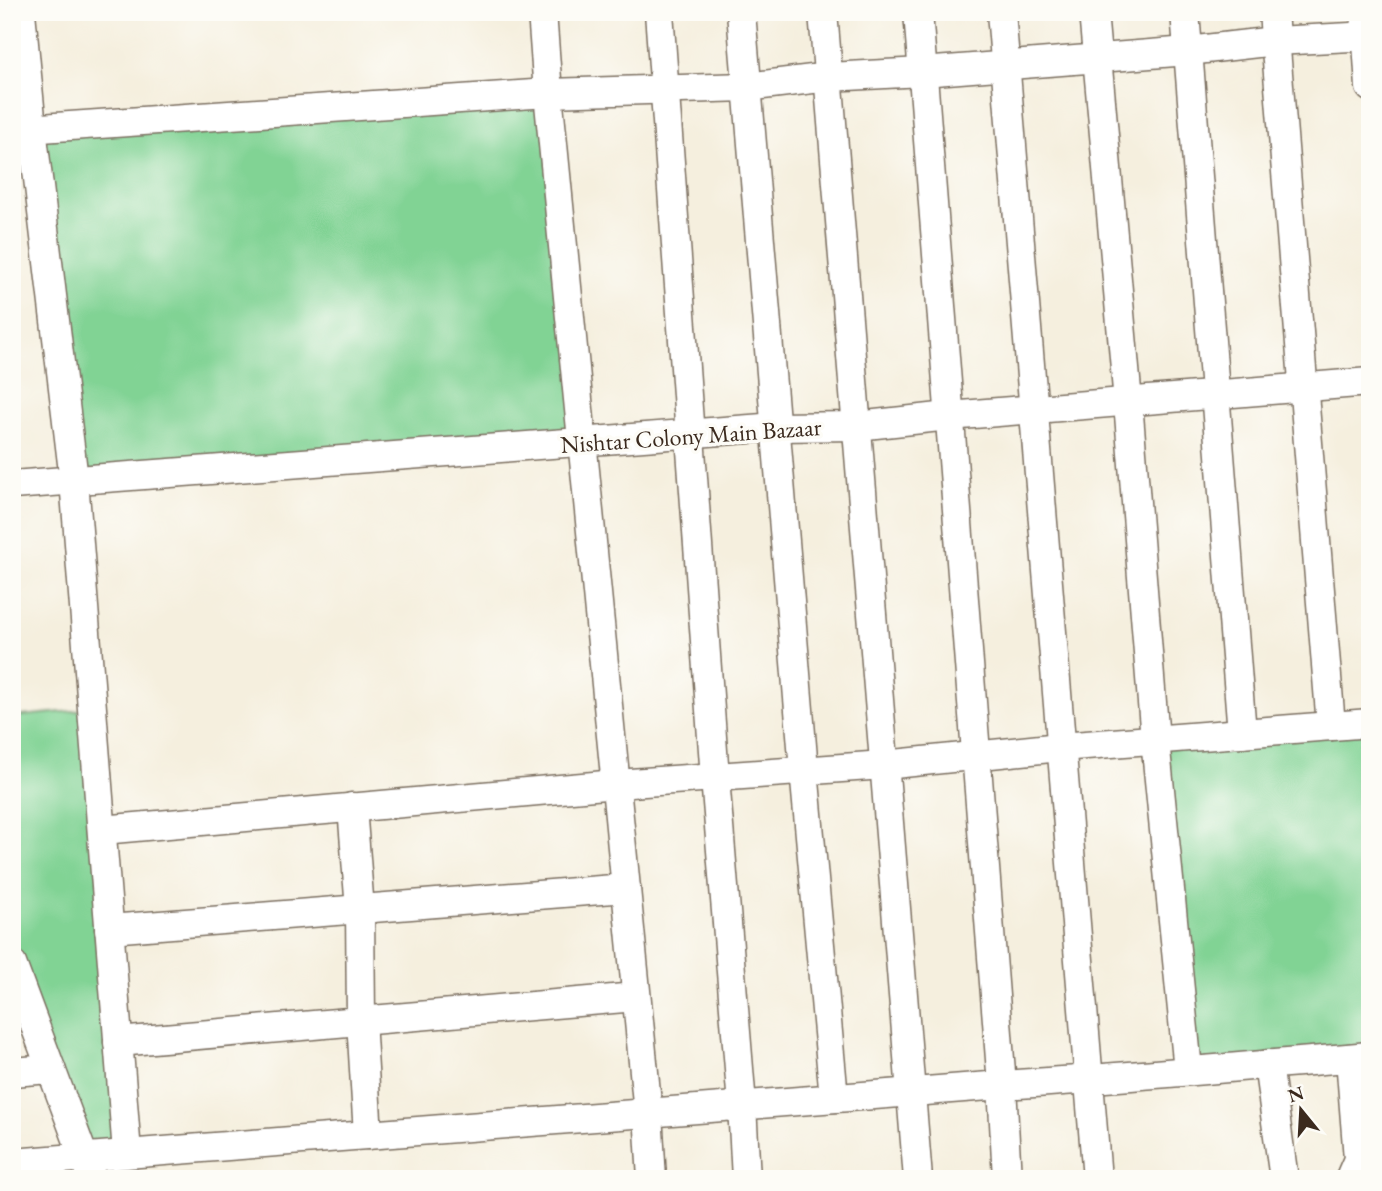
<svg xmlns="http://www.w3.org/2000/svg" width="1382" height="1191" font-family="'EB Garamond',serif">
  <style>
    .green { fill: #81d394; stroke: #5e7e59; stroke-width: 2 }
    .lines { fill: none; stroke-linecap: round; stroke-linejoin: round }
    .minor-casing { stroke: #7c6f61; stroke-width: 31 }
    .minor { stroke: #fff; stroke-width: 28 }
    .labels { text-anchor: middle; stroke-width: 7; stroke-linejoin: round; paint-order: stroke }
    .street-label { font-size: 24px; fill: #3b2a1e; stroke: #fdfcf7 }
  </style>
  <rect width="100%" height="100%" fill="#fdfcf7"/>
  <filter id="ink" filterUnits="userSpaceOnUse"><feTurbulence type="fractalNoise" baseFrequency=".0143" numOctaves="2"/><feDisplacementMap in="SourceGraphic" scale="14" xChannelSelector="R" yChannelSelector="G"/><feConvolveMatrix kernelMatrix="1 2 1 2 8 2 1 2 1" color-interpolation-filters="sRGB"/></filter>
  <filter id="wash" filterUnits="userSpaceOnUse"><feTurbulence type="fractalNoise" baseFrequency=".00686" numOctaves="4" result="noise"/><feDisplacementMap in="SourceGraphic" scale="28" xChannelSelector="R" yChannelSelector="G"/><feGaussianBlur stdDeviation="1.57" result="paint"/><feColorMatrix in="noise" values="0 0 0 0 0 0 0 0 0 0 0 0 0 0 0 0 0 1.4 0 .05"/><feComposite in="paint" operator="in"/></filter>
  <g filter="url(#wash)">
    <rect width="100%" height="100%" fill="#f5efde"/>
    <g class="green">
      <polygon points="548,93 582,443 74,480 32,128"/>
      <polygon points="92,709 127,1153 84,1157 12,963 12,717"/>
      <polygon points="1370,724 1370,1056 1188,1070 1155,740"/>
    </g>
  </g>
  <g filter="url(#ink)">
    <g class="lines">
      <defs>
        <g id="minor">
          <polyline points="21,12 32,128 74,480 127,1153"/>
          <polyline points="542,12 548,93 648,1113 652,1179"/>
          <polyline points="659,12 715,778 742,1105 746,1179"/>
          <polyline points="741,12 804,770 834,1098"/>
          <polyline points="823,12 918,1179"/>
          <polyline points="918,12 1002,1085 1007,1179"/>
          <polyline points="1001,12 1097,1179"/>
          <polyline points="1093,12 1128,402 1155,740 1188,1070"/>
          <polyline points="1185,12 1242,733"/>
          <polyline points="1273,12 1331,726"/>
          <polyline points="1365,12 1370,87"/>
          <polyline points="12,130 548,93 747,87 829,77 922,72 1188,51 1275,41 1370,36"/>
          <polyline points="12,485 776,427 857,426 949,416 1370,382"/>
          <polyline points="352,807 360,910 361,1020 368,1135"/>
          <polyline points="102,830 616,784 884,765 1060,747 1370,723"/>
          <polyline points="109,929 626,888"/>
          <polyline points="12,964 92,1179"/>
          <polyline points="118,1042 636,997"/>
          <polyline points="1350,1058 1358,1159 1351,1175 1355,1179"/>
          <polyline points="1268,1064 1284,1179"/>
          <polyline points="12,1072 51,1069"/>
          <path d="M12,1163l990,-78c123,-7 245,-19 368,-29"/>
        </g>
      </defs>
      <use href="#minor" class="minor-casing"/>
      <use href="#minor" class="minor"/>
    </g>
  </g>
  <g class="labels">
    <g class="street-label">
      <text transform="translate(691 436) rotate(-4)" y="8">Nishtar Colony Main Bazaar</text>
    </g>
  </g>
  <rect width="1382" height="1191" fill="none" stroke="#fdfcf7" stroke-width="42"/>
  <g transform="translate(1301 1110) rotate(342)" stroke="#fdfcf7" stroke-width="5" paint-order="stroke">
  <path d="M0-5L12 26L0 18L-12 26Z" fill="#3b2a1e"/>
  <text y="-10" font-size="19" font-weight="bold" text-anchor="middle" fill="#3b2a1e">N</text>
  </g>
</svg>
